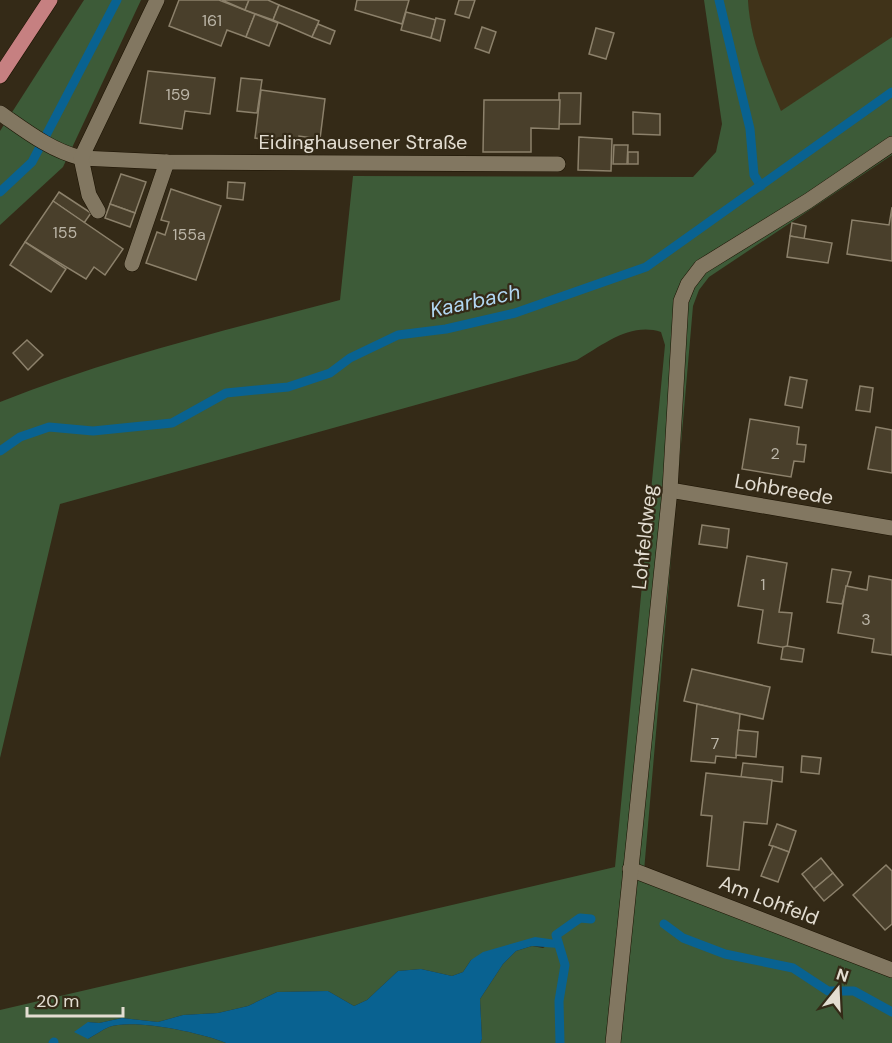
<svg xmlns="http://www.w3.org/2000/svg" width="892" height="1043" font-family="'DM Sans',sans-serif">
  <style>
    .built { fill: #403319 }
    .green { fill: #3d5b38 }
    .water { fill: #096291 }
    .lines { fill: none; stroke-linecap: round; stroke-linejoin: round }
    .stream { stroke: #096291; stroke-width: 9 }
    .building { fill: #493f2b; stroke: #8c816b; stroke-width: 1.5 }
    .minor-casing { stroke: #1b1202; stroke-width: 16 }
    .major-casing { stroke: #1b1202; stroke-width: 16 }
    .minor { stroke: #827761; stroke-width: 15 }
    .major { stroke: #c68081; stroke-width: 15 }
    .labels { text-anchor: middle; stroke-width: 4.5; stroke-linejoin: round; paint-order: stroke }
    .number-label { font-size: 16px; fill: #bcb6a8 }
    .street-label { font-size: 20px; fill: #e3ddd1; stroke: #342a17 }
    .water-label { font-size: 21px; font-style: italic; fill: #b1d6f1; stroke: #342a17 }
  </style>
  <rect width="100%" height="100%" fill="#342a17"/>
  <polygon class="built" points="748,0 892,0 892,37 781,112 760,63 749,18"/>
  <g class="green">
    <polygon points="84,0 141,0 63,167 0,225 0,131"/>
    <path d="M704,0h44c2,40 18,75 33,111l111,-74v118l-183,122 -10,13 -6,16 -49,565 248,98v74h-412l2,-4 -2,-40 23,-35 13,-13 16,-5 11,2 13,-8 -85,20 -8,12 -11,4 -31,-7 -23,2 -31,29 -13,6 -26,-15 -51,1 -29,14 -30,7 -35,2 -25,7 -36,-4 -23,5 -11,-1v17c7,-4 14,-9 21,-12 23,-9 94,6 117,16h-226v-33l615,-143 50,-522 -4,-13c-31,-10 -58,13 -84,28l-517,144 -60,254v-356c110,-44 226,-72 340,-102l13,-124 340,1 23,-25 6,-28z"/>
  </g>
  <path class="water" d="M535,937l21,3 2,8 -26,-2 -16,5 -13,13 -23,35 2,40 -2,4h-254c-23,-10 -94,-25 -117,-16 -7,3 -14,8 -21,12l-14,-7 14,-10 11,1 23,-5 36,4 25,-7 35,-2 30,-7 29,-14 51,-1 26,15 13,-6 31,-29 23,-2 31,7 11,-4 8,-12 12,-8z"/>
  <g class="lines">
    <g class="stream">
      <polyline points="719,0 750,129 754,175 761,186"/>
      <polyline points="0,192 32,162 117,0"/>
      <polyline points="0,451 20,437 49,427 93,431 172,423 226,393 288,387 330,373 350,358 398,335 446,329 515,313 646,267 892,92"/>
      <polyline points="664,924 683,938 725,954 793,968 828,991 854,991 892,1012"/>
      <polyline points="53,1043 54,1042"/>
      <polyline points="560,1043 559,1001 565,965 556,935 580,918 591,919"/>
    </g>
  </g>
  <g class="building">
    <polygon points="179,0 219,0 255,14 246,37 227,30 221,46 169,26"/>
    <polygon points="222,0 249,0 245,10"/>
    <polygon points="249,0 268,0 279,5 273,20 245,10"/>
    <polygon points="357,0 409,0 402,24 355,10"/>
    <polygon points="459,0 475,0 469,18 455,14"/>
    <polygon points="279,5 319,21 312,37 273,20"/>
    <polygon points="406,12 436,20 431,38 401,30"/>
    <polygon points="255,14 278,23 269,46 246,37"/>
    <polygon points="436,18 445,20 440,41 431,38"/>
    <polygon points="318,24 335,31 330,44 312,37"/>
    <polygon points="482,27 496,32 489,53 475,48"/>
    <polygon points="596,28 614,33 606,59 589,54"/>
    <polygon points="148,71 215,78 210,114 185,111 182,129 140,123"/>
    <polygon points="241,78 262,80 257,113 237,111"/>
    <polygon points="261,90 325,99 320,139 299,136 298,144 255,138"/>
    <polygon points="559,93 581,93 580,124 559,124"/>
    <polygon points="484,100 560,100 559,129 531,128 531,152 483,152"/>
    <polygon points="633,112 660,114 660,135 633,134"/>
    <polygon points="579,137 612,139 611,171 578,170"/>
    <polygon points="614,145 628,145 627,164 613,164"/>
    <rect x="628" y="152" width="10" height="12"/>
    <polygon points="121,174 146,182 135,213 110,204"/>
    <polygon points="228,182 245,183 243,200 227,198"/>
    <polygon points="171,189 221,206 196,280 146,263 157,232 165,235 169,222 161,220"/>
    <polygon points="59,192 91,213 84,223 53,201"/>
    <polygon points="53,201 123,249 105,275 94,267 86,279 25,242"/>
    <polygon points="110,204 135,213 130,227 105,218"/>
    <polygon points="892,207 892,261 847,254 852,220 889,225"/>
    <polygon points="792,223 806,226 804,239 790,236"/>
    <polygon points="790,236 832,243 828,263 787,257"/>
    <polygon points="25,242 66,269 51,292 10,265"/>
    <polygon points="27,340 43,355 28,370 13,353"/>
    <polygon points="790,377 807,380 802,408 785,405"/>
    <polygon points="860,386 873,388 870,412 856,410"/>
    <polygon points="750,419 799,427 797,444 806,445 804,462 794,461 791,477 742,469"/>
    <polygon points="876,427 892,430 892,473 868,469"/>
    <polygon points="702,525 729,529 727,548 699,544"/>
    <polygon points="747,556 787,563 779,612 792,613 787,648 758,643 763,610 738,606"/>
    <polygon points="832,569 851,572 842,604 827,602"/>
    <polygon points="869,576 892,580 892,655 872,652 874,639 838,633 846,586 867,590"/>
    <polygon points="787,646 804,649 802,662 781,659 783,647"/>
    <polygon points="692,669 770,687 763,719 684,701"/>
    <polygon points="697,704 740,714 736,758 716,756 715,763 691,761"/>
    <polygon points="738,730 758,732 756,757 736,755"/>
    <polygon points="802,756 821,758 819,774 801,772"/>
    <polygon points="743,763 783,767 782,782 741,777"/>
    <polygon points="706,773 772,780 767,824 744,822 739,870 707,866 712,816 701,815"/>
    <polygon points="777,824 796,831 789,852 769,845"/>
    <polygon points="773,846 789,852 778,882 761,876"/>
    <polygon points="821,858 833,873 814,889 802,874"/>
    <polygon points="886,865 892,871 892,924 885,930 853,895"/>
    <polygon points="833,873 843,885 824,901 814,889"/>
  </g>
  <g class="lines">
    <defs>
      <g id="minor">
        <path d="M0,113c26,18 50,37 81,45l86,4 391,2"/>
        <polyline points="98,211 89,195 81,158 157,0"/>
        <polyline points="132,264 167,162"/>
        <polyline points="670,490 892,528"/>
        <polyline points="630,869 892,970"/>
        <polyline points="613,1043 670,490 681,301 688,284 701,267 808,201 892,144"/>
      </g>
      <polyline id="major" points="0,76 50,0"/>
    </defs>
    <use href="#minor" class="minor-casing"/>
    <use href="#major" class="major-casing"/>
    <use href="#minor" class="minor"/>
    <use href="#major" class="major"/>
  </g>
  <g class="labels">
    <g class="number-label">
      <text x="212" y="26">161</text>
      <text x="178" y="100">159</text>
      <text x="65" y="238">155</text>
      <text x="189" y="240">155a</text>
      <text x="775" y="459">2</text>
      <text x="763" y="590">1</text>
      <text x="866" y="625">3</text>
      <text x="715" y="749">7</text>
    </g>
    <g class="street-label">
      <text x="363" y="149">Eidinghausener Straße</text>
      <text transform="translate(784 489) rotate(10)" y="7">Lohbreede</text>
      <text transform="translate(644 537) rotate(-84)" y="7">Lohfeldweg</text>
      <text transform="translate(769 900) rotate(21)" y="7">Am Lohfeld</text>
    </g>
    <g class="water-label">
      <text transform="translate(475 301) rotate(-12)" y="7">Kaarbach</text>
    </g>
  </g>
  <g transform="translate(838 989) rotate(18)" stroke="#342a17" stroke-width="4.5" paint-order="stroke">
  <path d="M0-4.5L10 22L0 15L-10 22Z" fill="#e3ddd1"/>
  <text y="-9" font-size="16" font-weight="bold" text-anchor="middle" fill="#e3ddd1">N</text>
  </g>
  <path d="M27 1007v9h96v-9" fill="none" stroke="#e3ddd1" stroke-width="3"/>
  <text x="36" y="1007" font-size="18" fill="#e3ddd1" stroke="#342a17" stroke-width="4.5" paint-order="stroke">20 m</text>
</svg>
